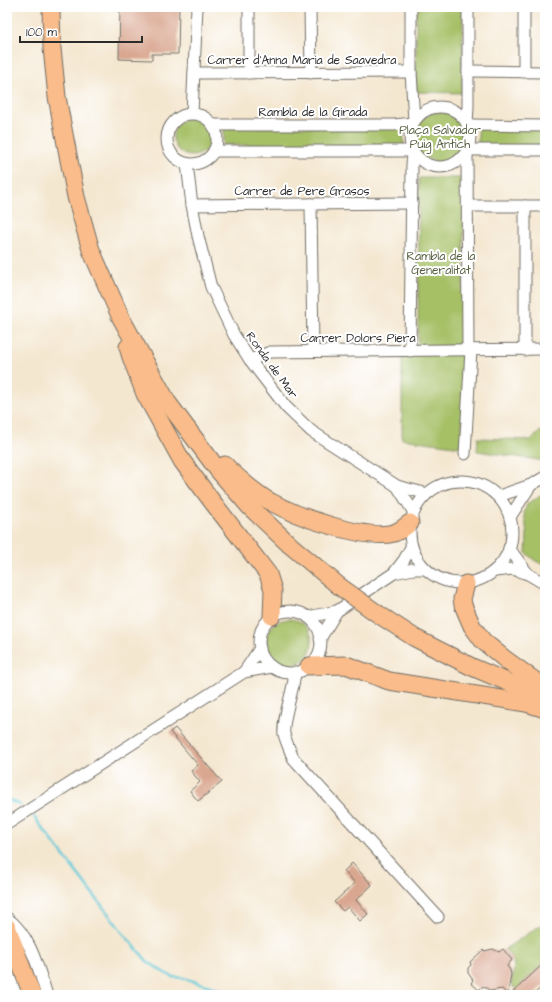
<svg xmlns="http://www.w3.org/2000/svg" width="552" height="1002" font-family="'Architects Daughter',sans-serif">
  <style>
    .green { fill: #a6c066; stroke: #687648 }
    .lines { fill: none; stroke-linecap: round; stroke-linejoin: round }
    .stream { stroke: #5fc9d9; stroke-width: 2.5 }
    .building { fill: #d9a68f }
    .minor-casing { stroke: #716d65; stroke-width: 13 }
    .highway-casing { stroke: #716d65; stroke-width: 19 }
    .minor { stroke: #fff; stroke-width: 11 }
    .highway { stroke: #f9bc8a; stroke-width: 17 }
    .highway-bridge-casing { stroke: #716d65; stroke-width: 19; stroke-linecap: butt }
    .highway-bridge { stroke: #f9bc8a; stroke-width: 17 }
    .labels { text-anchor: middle; stroke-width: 4; stroke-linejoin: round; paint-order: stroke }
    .street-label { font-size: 12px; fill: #2b2b2b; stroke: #fff }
    .park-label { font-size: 12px; fill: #565f40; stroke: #fff }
  </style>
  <rect width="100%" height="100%" fill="#fff"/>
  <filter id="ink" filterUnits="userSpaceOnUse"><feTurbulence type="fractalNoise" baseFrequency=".025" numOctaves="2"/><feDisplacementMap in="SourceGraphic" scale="8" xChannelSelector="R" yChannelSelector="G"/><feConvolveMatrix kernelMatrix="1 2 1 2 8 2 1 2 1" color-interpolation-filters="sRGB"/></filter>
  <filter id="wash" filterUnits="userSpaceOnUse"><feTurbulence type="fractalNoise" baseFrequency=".012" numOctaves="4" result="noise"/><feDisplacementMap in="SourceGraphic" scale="16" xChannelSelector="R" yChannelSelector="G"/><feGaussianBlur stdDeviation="0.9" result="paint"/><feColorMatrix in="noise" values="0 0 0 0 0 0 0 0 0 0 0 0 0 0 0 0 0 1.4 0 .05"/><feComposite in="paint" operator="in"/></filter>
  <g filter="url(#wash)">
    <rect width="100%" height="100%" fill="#f4e7d0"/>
    <g class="green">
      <polygon points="416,7 463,7 462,93 416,92"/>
      <circle cx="440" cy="137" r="25"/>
      <circle cx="192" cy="137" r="19"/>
      <polygon points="224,127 403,127 404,146 224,145"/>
      <polygon points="478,127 545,128 545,147 478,147"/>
      <polygon points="419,178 464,178 463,346 418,347"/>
      <polygon points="463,353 462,447 402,439 402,354"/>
      <polygon points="545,427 545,461 477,451 478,438 531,440"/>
      <polygon points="545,492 545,566 534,560 526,553 527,533 524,513 527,504"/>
      <circle cx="289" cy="642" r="23"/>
      <polygon points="541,925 545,926 545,962 516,989 511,985 514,968 513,960 505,949"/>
    </g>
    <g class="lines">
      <g class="stream">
        <polyline points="7,799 20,805"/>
        <polyline points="34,817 123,933 147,961 163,972 173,977 183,978 240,995"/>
      </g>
    </g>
    <g id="blocks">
      <g class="building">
        <polygon points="120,7 179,7 178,54 152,54 152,60 119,59"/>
        <polygon points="175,728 222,782 198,801 190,791 200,782 191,771 198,765 170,732"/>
        <polygon points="352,863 372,885 356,900 368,914 360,921 348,907 343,911 334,902 355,883 344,871"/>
        <polygon points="493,949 499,952 503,949 512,960 507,966 510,970 511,974 508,995 502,989 491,991 483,986 479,990 471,983 473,980 468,973 468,968 471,965 470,962 483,950 484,951"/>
        <polygon points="545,962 545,984 533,995 510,995"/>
      </g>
    </g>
  </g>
  <g filter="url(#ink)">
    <use href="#blocks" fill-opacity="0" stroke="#716d65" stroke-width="1"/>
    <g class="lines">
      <defs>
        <g id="minor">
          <polyline points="310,7 311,73"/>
          <polyline points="411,7 411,72 414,121"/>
          <polyline points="468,71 545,72"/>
          <polyline points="524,72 524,7"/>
          <polyline points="194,73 411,72"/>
          <polyline points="249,73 249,7"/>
          <circle cx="440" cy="137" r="30"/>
          <polyline points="192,113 197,7"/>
          <circle cx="192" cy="139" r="25"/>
          <polyline points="467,123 468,107 468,7"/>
          <polyline points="213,125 394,125 413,123"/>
          <polyline points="467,125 545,126"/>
          <polyline points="467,150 545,150"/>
          <polyline points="214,151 412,151"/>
          <polyline points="467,152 468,350"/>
          <polyline points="187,164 192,205 198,236 211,287 234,335 250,360 286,407 311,431 397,486 424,493"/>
          <polyline points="311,204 313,351"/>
          <polyline points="192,205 412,203"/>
          <polyline points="468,206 545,206"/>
          <polyline points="525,206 525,350"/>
          <polyline points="410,351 412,165 413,153"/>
          <polyline points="250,360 270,352 545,349"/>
          <polyline points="465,454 471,350"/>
          <circle cx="461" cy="532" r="51"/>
          <polyline points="397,486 413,511"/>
          <polyline points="499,496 531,485 545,477"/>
          <polyline points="510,517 531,485"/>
          <polyline points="509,548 528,574"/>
          <polyline points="495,571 513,569 528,574 545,584"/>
          <polyline points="394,573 404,560 411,547"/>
          <circle cx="290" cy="642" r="31"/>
          <polyline points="308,617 337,611 394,573 413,569 425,569"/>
          <polyline points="320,639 337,611"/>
          <polyline points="244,672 260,648"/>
          <path d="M295,672c-1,19 -13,46 -11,62 2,8 6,16 9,24l145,159"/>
          <polyline points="7,824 244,672 272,667"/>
          <path d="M7,918c24,18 31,50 40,77"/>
          <polyline points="7,971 16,995"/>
        </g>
        <g id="highway">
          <polyline points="51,7 52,48 57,97 76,197 91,250 121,318 168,403 218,470 249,506 290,545 339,586"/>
          <polyline points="128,347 131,357 145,394 182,461 211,500 268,574 273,590 272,616"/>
          <path d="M225,465c9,10 34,31 46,37 25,14 95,39 123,31 6,-2 11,-6 16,-10"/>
          <polyline points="466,584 462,599 463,605 472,626 483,641 506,660 545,688"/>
          <polyline points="378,614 415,638 472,667 545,698"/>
          <polyline points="309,666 346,665 389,681 526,703 545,709"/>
          <polyline points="7,927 32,995"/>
        </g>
      </defs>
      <use href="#minor" class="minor-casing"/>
      <use href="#highway" class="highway-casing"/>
      <use href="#minor" class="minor"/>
      <use href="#highway" class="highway"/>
      <defs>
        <polyline id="highway-bridge" points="339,586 378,614"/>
      </defs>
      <use href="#highway-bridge" class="highway-bridge-casing"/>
      <use href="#highway-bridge" class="highway-bridge"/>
    </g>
  </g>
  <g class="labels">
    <g class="street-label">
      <text x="302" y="64">Carrer d'Anna Maria de Saavedra</text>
      <text x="313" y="116">Rambla de la Girada</text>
      <text x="302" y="195">Carrer de Pere Grasos</text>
      <text x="358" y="342">Carrer Dolors Piera</text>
      <text transform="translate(272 365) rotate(54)" y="4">Ronda de Mar</text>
    </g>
    <g class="park-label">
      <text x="440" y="134">Plaça Salvador<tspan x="440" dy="14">Puig Antich</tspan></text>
      <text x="441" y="260">Rambla de la<tspan x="441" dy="14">Generalitat</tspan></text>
    </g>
  </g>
  <rect width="552" height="1002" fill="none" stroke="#fff" stroke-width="24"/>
  <path d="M20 36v6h122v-6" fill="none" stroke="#2b2b2b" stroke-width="2"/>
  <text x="26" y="36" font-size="12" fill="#2b2b2b" stroke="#ffffff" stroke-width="3" paint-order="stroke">100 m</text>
</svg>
